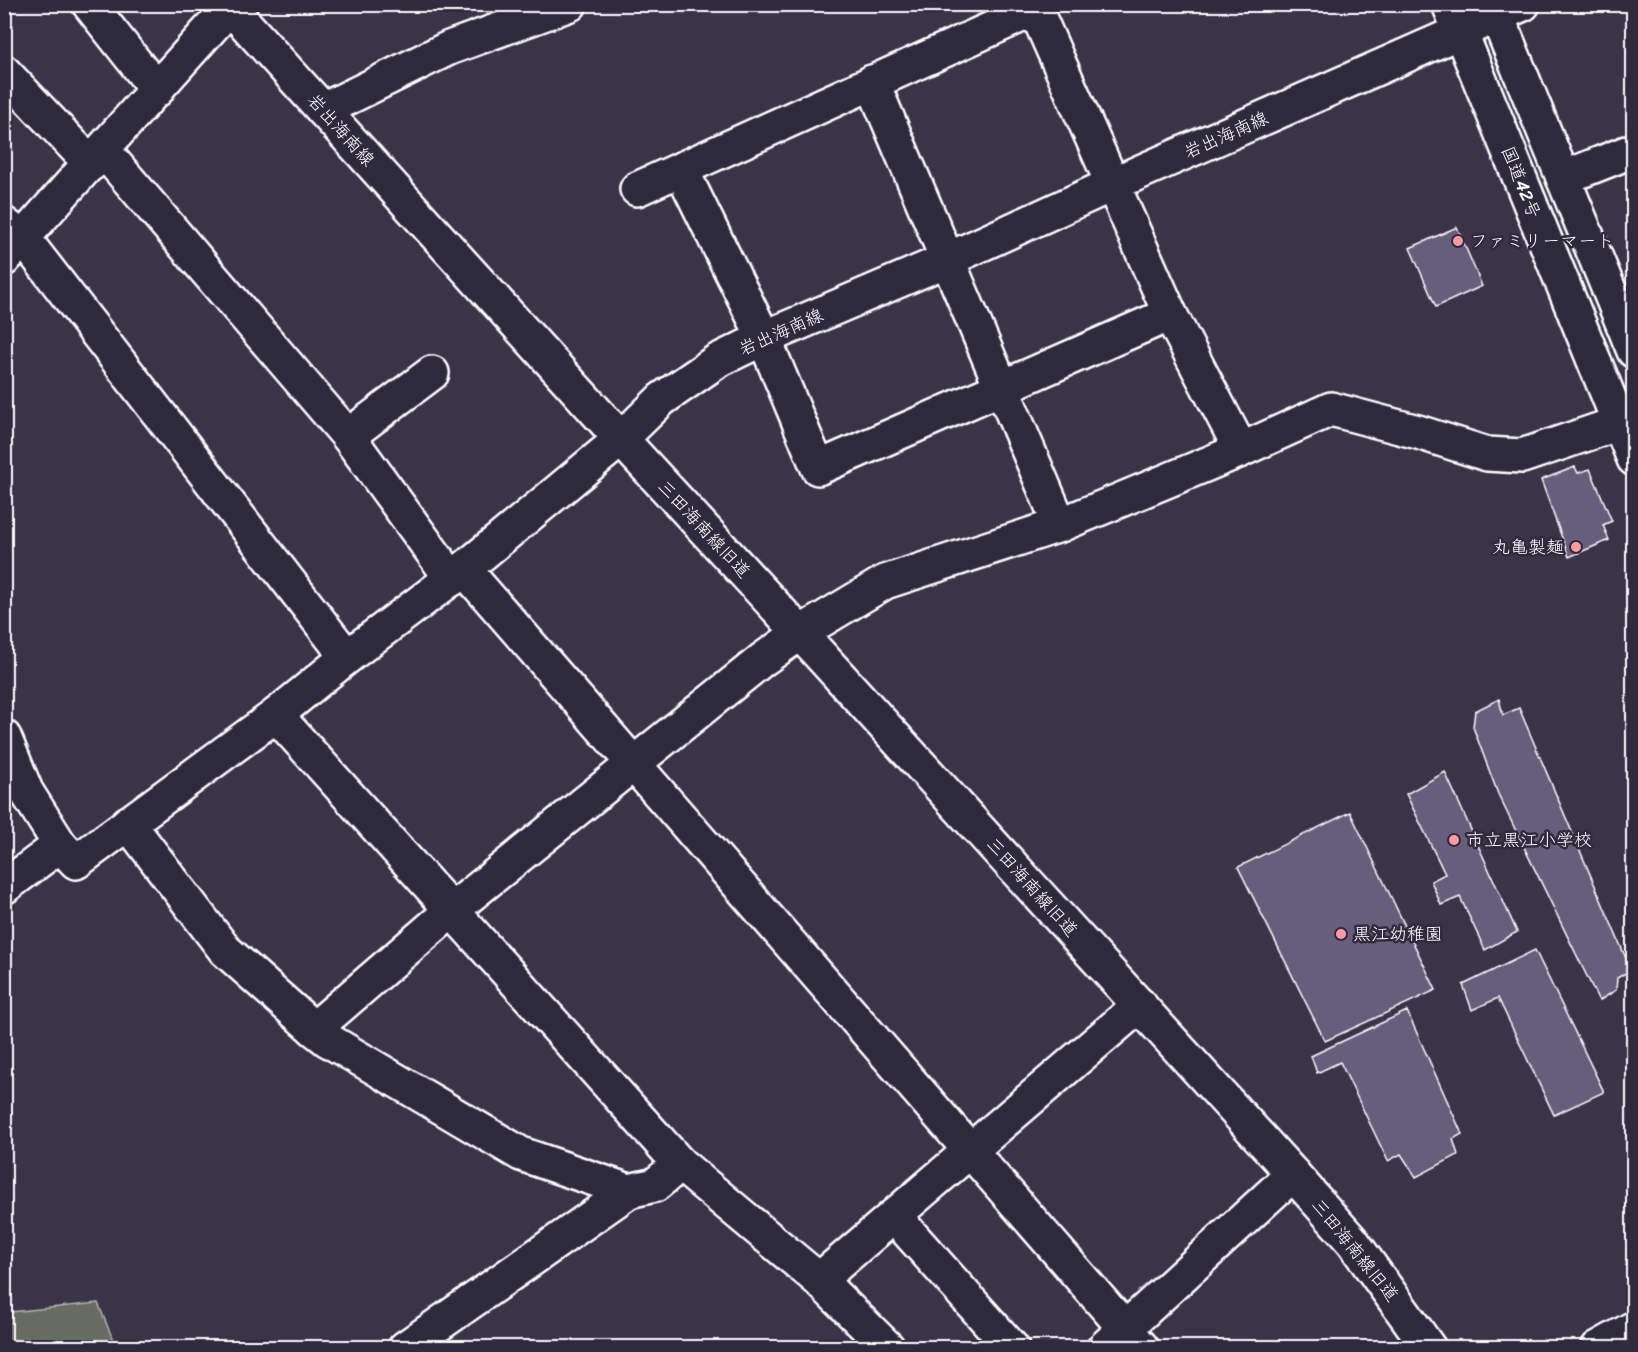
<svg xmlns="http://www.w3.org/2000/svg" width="1638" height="1352" font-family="Sriracha,'Klee One',sans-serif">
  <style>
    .green { fill: #666c5f; stroke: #b2b6af; stroke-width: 1.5 }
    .building { fill: #665e7b; stroke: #fff; stroke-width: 1.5 }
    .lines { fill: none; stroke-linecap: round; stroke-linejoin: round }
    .minor-casing { stroke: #fff; stroke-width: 38 }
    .major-casing { stroke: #fff; stroke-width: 38 }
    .highway-casing { stroke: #fff; stroke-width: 38 }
    .minor { stroke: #2f2a3d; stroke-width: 33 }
    .major { stroke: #2f2a3d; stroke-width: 33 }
    .highway { stroke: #2f2a3d; stroke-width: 33 }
    .poi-dot { fill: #ff9aa2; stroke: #2f2a3d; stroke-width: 2 }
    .labels { text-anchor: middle; stroke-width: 5; stroke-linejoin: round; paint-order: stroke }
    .street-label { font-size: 18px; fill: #fff; stroke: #2f2a3d }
    .poi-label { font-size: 18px; fill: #fff; stroke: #2f2a3d; text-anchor: start }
  </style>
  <rect width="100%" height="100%" fill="#3a3449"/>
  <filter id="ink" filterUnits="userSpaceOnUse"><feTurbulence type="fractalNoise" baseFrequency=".0167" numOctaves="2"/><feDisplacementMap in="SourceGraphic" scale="12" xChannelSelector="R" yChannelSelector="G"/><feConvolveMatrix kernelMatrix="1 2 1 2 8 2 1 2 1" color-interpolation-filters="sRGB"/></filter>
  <g filter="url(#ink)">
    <polygon class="green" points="98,1303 116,1347 5,1347 5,1317 10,1312"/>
    <g class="building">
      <polygon points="1457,227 1482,286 1436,307 1410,248"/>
      <polygon points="1575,467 1578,473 1590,469 1612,521 1603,525 1609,540 1569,557 1541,480"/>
      <polygon points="1499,699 1503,715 1519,708 1631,970 1617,978 1616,990 1599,1001 1498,794 1473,727 1475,711"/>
      <polygon points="1445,772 1517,932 1485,950 1460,897 1441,905 1431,881 1445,874 1406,794"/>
      <polygon points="1350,812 1436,990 1325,1041 1238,867"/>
      <polygon points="1535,950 1604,1092 1554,1115 1498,998 1472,1010 1463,985"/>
      <polygon points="1407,1011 1462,1134 1453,1139 1458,1155 1416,1177 1401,1154 1388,1161 1340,1062 1317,1073 1311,1056"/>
    </g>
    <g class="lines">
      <defs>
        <g id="minor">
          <polyline points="89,4 157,90"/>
          <polyline points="1033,4 1170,314 1241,450"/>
          <polyline points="4,72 91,164"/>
          <polyline points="872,82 1060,525"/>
          <polyline points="323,110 449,48 570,4"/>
          <polyline points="103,150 348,436 432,373"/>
          <polyline points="681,169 764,338 818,468 1170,314"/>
          <polyline points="1563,178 1634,150"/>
          <polyline points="637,189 1035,9"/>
          <polyline points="4,224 24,239 347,657"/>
          <polyline points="4,259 229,8"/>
          <polyline points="348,436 452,579"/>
          <polyline points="464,569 1142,1348"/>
          <polyline points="276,715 680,1164 819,1280 888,1348"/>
          <polyline points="4,737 26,791 60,845 76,862 276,715 347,657 464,569 621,439 800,633 1293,1174 1353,1242 1429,1348"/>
          <polyline points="128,823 225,950 314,1029 328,1040 521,1154 629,1191 655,1185 680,1164"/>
          <polyline points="4,887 60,845"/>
          <polyline points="314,1029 452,910 762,660 800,633 885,582 1060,525 1241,450 1331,409 1418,432 1487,454 1522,456 1634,418"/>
          <polyline points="894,1216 1012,1348"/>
          <polyline points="819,1280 1140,1005"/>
          <polyline points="405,1348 629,1191"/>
          <polyline points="1104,1348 1293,1174"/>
          <polyline points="1598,1348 1634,1328"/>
        </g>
        <polyline id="major" points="227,4 621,439 662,399 717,361 764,338 949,259 1113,184 1523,4"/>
        <g id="highway">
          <polyline points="1449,4 1634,459"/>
          <polyline points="1492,4 1634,351"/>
        </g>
      </defs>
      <use href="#minor" class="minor-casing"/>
      <use href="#major" class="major-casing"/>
      <use href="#highway" class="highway-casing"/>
      <use href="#minor" class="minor"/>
      <use href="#major" class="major"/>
      <use href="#highway" class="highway"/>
    </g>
  </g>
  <g class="poi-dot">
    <circle cx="1458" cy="241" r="6"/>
    <circle cx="1576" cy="547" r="6"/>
    <circle cx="1454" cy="840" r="6"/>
    <circle cx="1341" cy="934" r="6"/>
  </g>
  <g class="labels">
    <g class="street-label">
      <text transform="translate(341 130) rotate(48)" y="6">岩出海南線</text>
      <text transform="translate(1226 135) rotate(-24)" y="6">岩出海南線</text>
      <text transform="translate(1521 182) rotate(68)" y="6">国道42号</text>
      <text transform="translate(781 332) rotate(-24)" y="6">岩出海南線</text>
      <text transform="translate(704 529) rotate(47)" y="6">三田海南線旧道</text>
      <text transform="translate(1032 887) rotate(48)" y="6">三田海南線旧道</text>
      <text transform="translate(1355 1250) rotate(51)" y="6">三田海南線旧道</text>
    </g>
    <g class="poi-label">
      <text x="1470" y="247">ファミリーマート</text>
      <text x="1564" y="553" text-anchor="end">丸亀製麺</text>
      <text x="1466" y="846">市立黒江小学校</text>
      <text x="1353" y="940">黒江幼稚園</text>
    </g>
  </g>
  <rect width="1638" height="1352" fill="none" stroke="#2f2a3d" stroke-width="24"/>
  <rect x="12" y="12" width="1614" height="1328" fill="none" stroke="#fff" stroke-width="2" filter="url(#ink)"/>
</svg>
